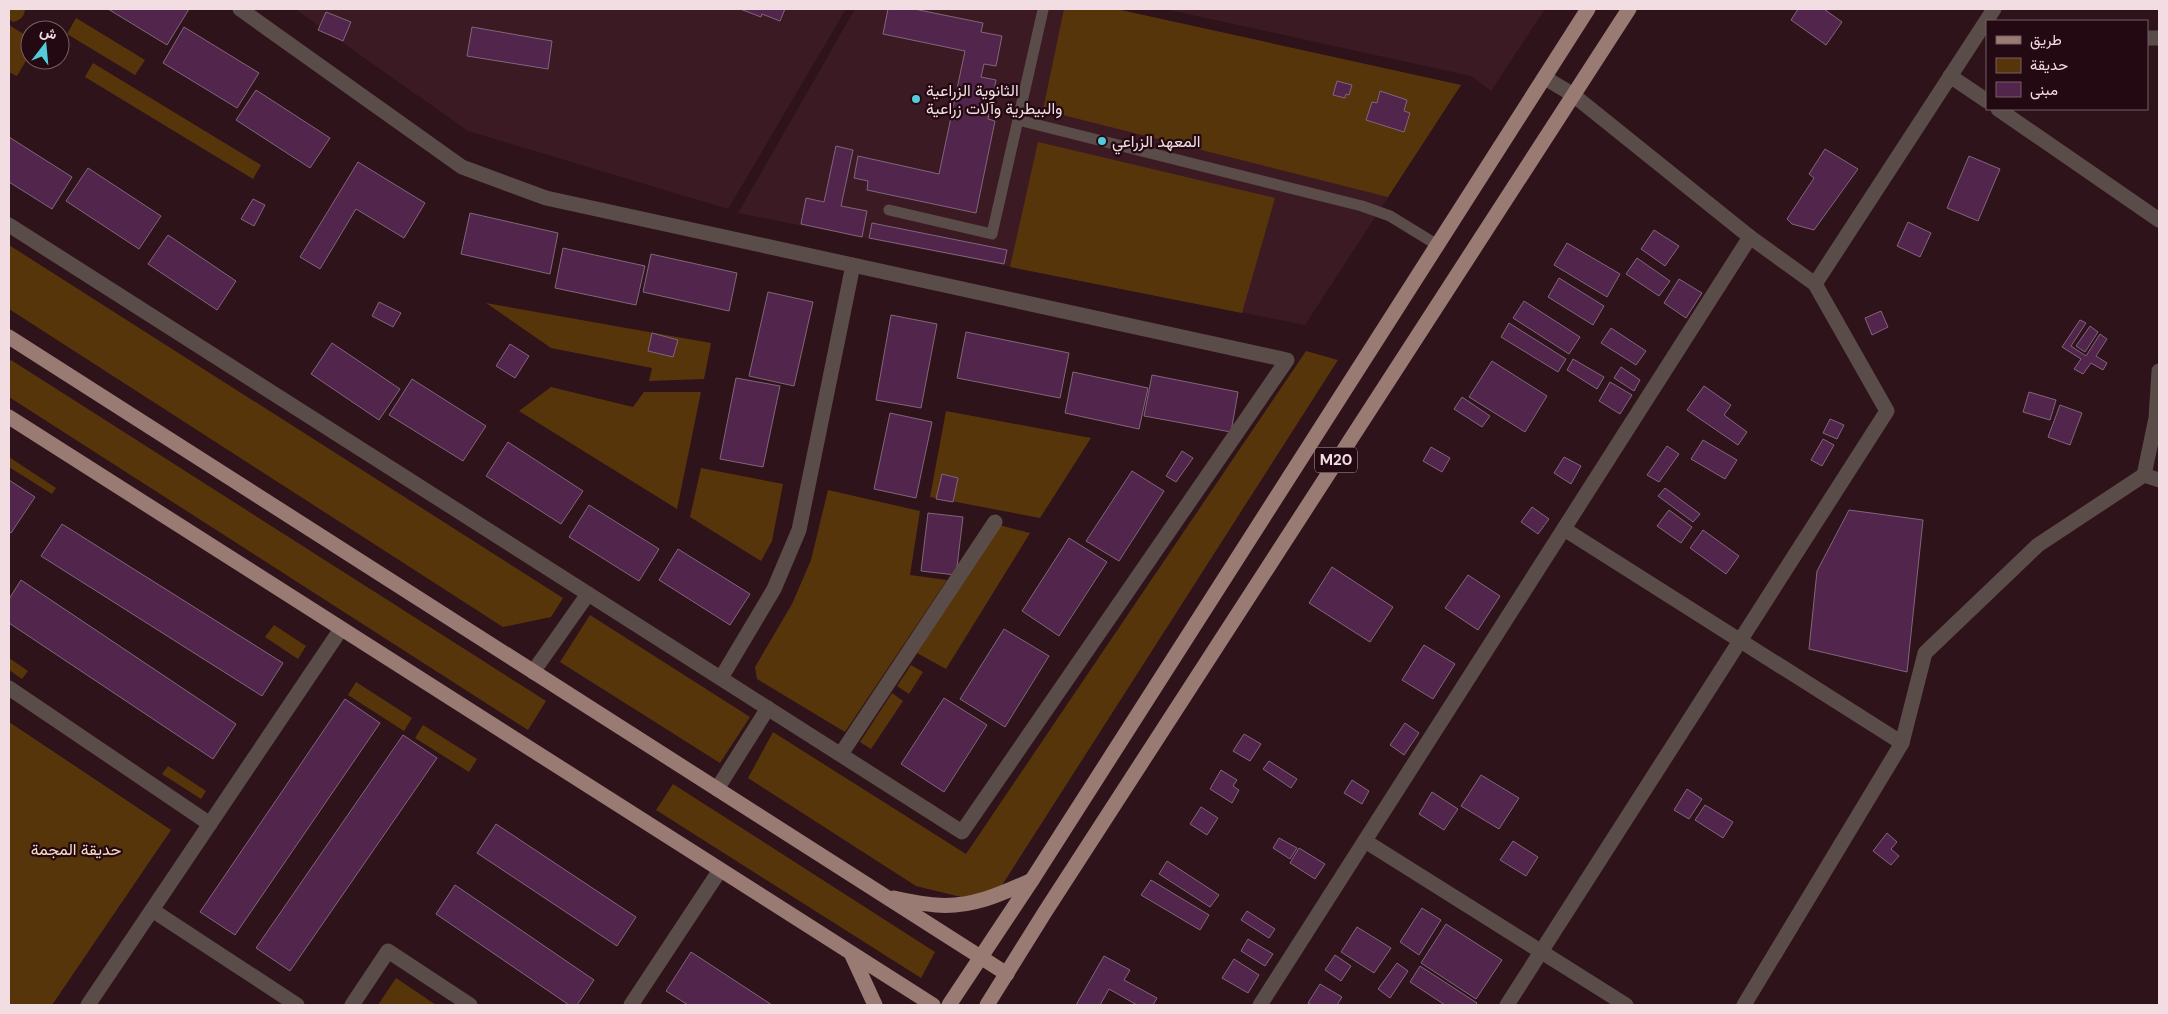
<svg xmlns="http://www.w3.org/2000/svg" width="2168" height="1014" font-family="'DM Sans',Vazirmatn,sans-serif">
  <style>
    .built { fill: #3c1a24 }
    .green { fill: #57350b }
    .building { fill: #52254c; stroke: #80667b }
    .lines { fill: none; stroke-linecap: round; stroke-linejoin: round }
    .service { stroke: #5a4c48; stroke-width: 11 }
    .minor { stroke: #5a4c48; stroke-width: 15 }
    .primary { stroke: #997b74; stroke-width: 15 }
    .poi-dot { fill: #53cbdb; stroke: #230911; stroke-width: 2 }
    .labels { text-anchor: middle; stroke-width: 4.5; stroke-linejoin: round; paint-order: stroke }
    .shield { fill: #230911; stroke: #b49ea3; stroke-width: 1 }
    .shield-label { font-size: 15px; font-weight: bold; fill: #f2dee2 }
    .poi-label { font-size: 16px; fill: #f2dee2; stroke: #230911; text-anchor: start }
    .park-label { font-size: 16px; fill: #f8ddc2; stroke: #230911 }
  </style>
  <rect width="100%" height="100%" fill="#2e131a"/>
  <g class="built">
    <polygon points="295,9 846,9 728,209 468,131"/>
    <polygon points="855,9 1116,9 1461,85 1305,325 738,213"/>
    <polygon points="1165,9 1545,9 1491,91 1471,76"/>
  </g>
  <g class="green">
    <path d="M9,9h16c-1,8 -4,11 -12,13l-4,-3z"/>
    <polygon points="1064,9 1116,9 1461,85 1388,197 1043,110"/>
    <polygon points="76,18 145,60 135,75 67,34"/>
    <polygon points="9,25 30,38 30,54 17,76 9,72"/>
    <polygon points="93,63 261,165 253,179 85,77"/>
    <polygon points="1038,142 1275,198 1242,313 1010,267"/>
    <polygon points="9,245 563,598 551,617 503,627 9,309"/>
    <polygon points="486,303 711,343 704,379 649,381 652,368 551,348"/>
    <polygon points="1306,351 1338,360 997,893 961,897 916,886 748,778 773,732 966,854"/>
    <polygon points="11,360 546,701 528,730 9,397 9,363"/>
    <polygon points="551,387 633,407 644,392 701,392 677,509 519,411"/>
    <polygon points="946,411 1091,438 1040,518 930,497"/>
    <polygon points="9,457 56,488 52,494 9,467"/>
    <polygon points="701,468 783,484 772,541 761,561 690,517"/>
    <polygon points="828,490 920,511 910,575 947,580 845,732 757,679 755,667 792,604 811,560"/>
    <polygon points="999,525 1030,533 946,669 917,653"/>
    <polygon points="590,615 750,717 720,763 560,662"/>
    <polygon points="274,625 306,646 298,659 265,637"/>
    <polygon points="9,658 28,671 22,679 9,670"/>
    <polygon points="911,665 923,672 909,694 897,686"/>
    <polygon points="356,682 412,718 404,731 348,695"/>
    <polygon points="892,693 903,701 871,749 860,742"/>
    <polygon points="9,722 171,830 52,1005 9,1005"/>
    <polygon points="423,725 477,759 469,772 415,738"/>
    <polygon points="168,766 206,791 201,799 162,774"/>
    <polygon points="673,784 935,952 921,978 656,810"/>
    <polygon points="396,978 436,1005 378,1005"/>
  </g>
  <g class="building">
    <polygon points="108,9 189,9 167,45"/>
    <polygon points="740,9 785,9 780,21 762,14 761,17"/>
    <polygon points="888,9 914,9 983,23 981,32 1002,36 996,66 984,64 981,77 996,80 988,119 995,121 976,213 867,190 868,181 854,178 858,156 939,174 965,51 883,34"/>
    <polygon points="1798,9 1824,9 1842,22 1826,45 1791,20"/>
    <polygon points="326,12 351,22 343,41 318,30"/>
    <polygon points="184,27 259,73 237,108 163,63"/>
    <polygon points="472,27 552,41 548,69 467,56"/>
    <polygon points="1337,81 1352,85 1349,95 1346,94 1345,98 1333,95"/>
    <polygon points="256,90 330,138 310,168 236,120"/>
    <polygon points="1380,91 1407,100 1404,111 1410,113 1404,132 1366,120 1372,102 1377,103"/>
    <polygon points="9,137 72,177 52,209 9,182"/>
    <polygon points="836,146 853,150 841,206 867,211 862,237 801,224 806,198 824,202"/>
    <polygon points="1825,149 1858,169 1814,230 1792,224 1787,219 1814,178 1809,174"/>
    <polygon points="1969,156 2000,169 1978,221 1947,208"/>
    <polygon points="358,162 425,203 404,238 356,209 320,269 300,257"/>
    <polygon points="88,168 161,216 139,249 66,201"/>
    <polygon points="253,199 265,205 254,226 241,219"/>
    <polygon points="470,213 558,233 550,274 461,254"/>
    <polygon points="1908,222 1931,233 1920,257 1897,246"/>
    <polygon points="872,223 1007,250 1004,264 869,238"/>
    <polygon points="1654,230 1679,246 1665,266 1641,249"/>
    <polygon points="168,235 236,281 217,310 148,264"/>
    <polygon points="1567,243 1620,274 1607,297 1554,265"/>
    <polygon points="563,248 645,266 636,305 555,288"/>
    <polygon points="651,254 737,273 729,311 643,292"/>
    <polygon points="1637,258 1670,281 1659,296 1626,274"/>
    <polygon points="1559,278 1604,306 1593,325 1548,297"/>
    <polygon points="1679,279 1702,293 1686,318 1664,303"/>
    <polygon points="768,292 813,302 794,386 749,376"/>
    <polygon points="1524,301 1580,337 1569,354 1513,318"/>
    <polygon points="379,302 401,313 393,327 372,316"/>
    <polygon points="1881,311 1888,327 1872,335 1865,318"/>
    <polygon points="891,315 937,324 921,408 876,400"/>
    <polygon points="2080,320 2086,323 2071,346 2086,356 2100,334 2107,339 2096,356 2107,363 2103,370 2091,363 2083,374 2074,369 2081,359 2062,347"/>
    <polygon points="1509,323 1566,359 1558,372 1501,337"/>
    <polygon points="2090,326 2098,332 2085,352 2076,346"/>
    <polygon points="1611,328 1646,351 1636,365 1601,343"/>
    <polygon points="966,332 1069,353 1060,398 957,378"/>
    <polygon points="652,333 678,340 673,357 648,351"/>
    <polygon points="332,343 400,389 379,420 311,374"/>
    <polygon points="510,344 529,356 515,378 496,366"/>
    <polygon points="1573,359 1604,377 1597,389 1567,370"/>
    <polygon points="1492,361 1547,396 1525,432 1469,397"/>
    <polygon points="1621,367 1640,380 1634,391 1614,378"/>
    <polygon points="1073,372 1148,388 1139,429 1065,413"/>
    <polygon points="1152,375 1238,392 1231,432 1144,416"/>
    <polygon points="736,378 780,386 763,467 720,459"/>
    <polygon points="412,379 486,426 463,461 389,415"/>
    <polygon points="1610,382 1632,395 1620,414 1599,401"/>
    <polygon points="1704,386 1731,405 1724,415 1747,432 1738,445 1687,410"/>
    <polygon points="2029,392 2056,400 2050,420 2023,412"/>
    <polygon points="1462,397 1490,416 1482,427 1454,409"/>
    <polygon points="2060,405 2082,413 2070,445 2048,437"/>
    <polygon points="890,413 932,422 916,498 874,489"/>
    <polygon points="1830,419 1844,425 1837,439 1823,433"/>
    <polygon points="1823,439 1834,445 1822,466 1811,460"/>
    <polygon points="1703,440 1737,460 1725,479 1691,459"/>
    <polygon points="508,442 583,491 561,524 486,476"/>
    <polygon points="1667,446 1679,454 1659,482 1647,475"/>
    <polygon points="1431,447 1450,458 1442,472 1423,461"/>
    <polygon points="1182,451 1193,458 1176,482 1166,476"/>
    <polygon points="1564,457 1581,466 1571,484 1554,473"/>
    <polygon points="1132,471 1164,491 1119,561 1086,541"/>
    <polygon points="942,474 958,478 953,502 936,499"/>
    <polygon points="9,480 35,497 11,533 9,531"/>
    <polygon points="1665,488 1700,514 1693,522 1658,496"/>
    <polygon points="589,505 659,549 639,581 569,537"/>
    <polygon points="1532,507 1549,519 1538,534 1521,522"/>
    <polygon points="1669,510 1692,527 1681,543 1657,526"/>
    <polygon points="1849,510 1923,520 1907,672 1809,649 1817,571"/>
    <polygon points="928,513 963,517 956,575 921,571"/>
    <polygon points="62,524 283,663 262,696 41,556"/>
    <polygon points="1703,530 1739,556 1726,574 1690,548"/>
    <polygon points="1069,538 1107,562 1059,636 1022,611"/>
    <polygon points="678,549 750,594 730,625 659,580"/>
    <polygon points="1332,567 1393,607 1370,642 1309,603"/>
    <polygon points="1468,575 1500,596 1478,630 1445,608"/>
    <polygon points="21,580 236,724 213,759 9,623 9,599"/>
    <polygon points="1004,629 1049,656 1005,727 960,699"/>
    <polygon points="1424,645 1455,664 1433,699 1402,680"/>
    <polygon points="944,698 987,725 944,792 901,764"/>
    <polygon points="345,699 380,723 235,935 200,912"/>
    <polygon points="1405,723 1419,733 1404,755 1390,745"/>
    <polygon points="1244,734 1261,744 1250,761 1233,751"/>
    <polygon points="403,735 437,758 290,971 256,948"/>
    <polygon points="1269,761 1297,779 1291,788 1263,769"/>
    <polygon points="1221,770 1237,780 1233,786 1239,790 1232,803 1210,789"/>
    <polygon points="1481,775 1519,798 1499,829 1461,806"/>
    <polygon points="1352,780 1369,791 1362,804 1344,793"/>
    <polygon points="1687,789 1702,799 1689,819 1674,810"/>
    <polygon points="1432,792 1458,809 1444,830 1419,814"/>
    <polygon points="1705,805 1733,822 1723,838 1695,820"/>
    <polygon points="1201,807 1218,818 1207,835 1190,824"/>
    <polygon points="496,824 636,917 617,946 477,853"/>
    <polygon points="1887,833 1897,842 1891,849 1899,856 1891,865 1873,851"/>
    <polygon points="1279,838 1297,848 1290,859 1273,848"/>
    <polygon points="1513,841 1538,857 1526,876 1500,860"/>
    <polygon points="1299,848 1325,864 1315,879 1290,863"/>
    <polygon points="1167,861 1219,895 1210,907 1159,874"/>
    <polygon points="1151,880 1209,915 1200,930 1141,895"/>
    <polygon points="455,885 594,980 577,1005 569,1005 436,914"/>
    <polygon points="1422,908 1441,920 1419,955 1400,942"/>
    <polygon points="1247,911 1275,929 1269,938 1241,920"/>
    <polygon points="1446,924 1502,960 1476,999 1421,963"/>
    <polygon points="1357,927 1391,948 1374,973 1341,952"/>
    <polygon points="1248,939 1273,954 1265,966 1241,951"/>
    <polygon points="691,952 772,1005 688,1005 666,991"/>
    <polygon points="1335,955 1351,966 1341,981 1325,970"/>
    <polygon points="1104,956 1130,970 1124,980 1157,998 1153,1005 1137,1005 1109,989 1100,1005 1076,1005"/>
    <polygon points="1234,959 1259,975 1248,993 1222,978"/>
    <polygon points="1397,963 1408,971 1390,998 1378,989"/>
    <polygon points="1420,966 1477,1003 1475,1005 1445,1005 1410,982"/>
    <polygon points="1320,984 1342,997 1337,1005 1312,1005 1308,1003"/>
  </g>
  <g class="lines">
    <g class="service">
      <polyline points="1018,120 1362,206 1390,216 1439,246"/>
      <polyline points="889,210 992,234 1043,10"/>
    </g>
    <g class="minor">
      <polyline points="2147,38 2159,38"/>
      <polyline points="1950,76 1987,101"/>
      <polyline points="1998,109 2159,220"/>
      <polyline points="9,225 962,832 1287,360 546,198 462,167 240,9"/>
      <polyline points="1815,284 1994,9"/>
      <polyline points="2159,371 2156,418 2144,475 2159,480"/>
      <polyline points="1564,529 1902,743"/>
      <polyline points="533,672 588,594"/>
      <polyline points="721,678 774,589 799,530 853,265"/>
      <polyline points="9,688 210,824"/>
      <polyline points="841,754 995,522"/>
      <polyline points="717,789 768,708"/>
      <polyline points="1365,841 1626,1005"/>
      <polyline points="152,910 297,1005"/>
      <polyline points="88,1005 341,629"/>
      <polyline points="352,1005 388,951 470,1005"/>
      <polyline points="631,1005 720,870"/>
      <polyline points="1260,1005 1750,237"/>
      <polyline points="1507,1005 1887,411 1815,284 1750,237 1572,94 1545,78"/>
      <polyline points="1744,1005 1902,743 1925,653 2038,545 2144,475"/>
    </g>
    <g class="primary">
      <polyline points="9,337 1007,974"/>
      <polyline points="9,417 933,1005"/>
      <path d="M894,898c14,3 28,6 42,7 35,3 65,-11 96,-25"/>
      <polyline points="852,955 875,1005"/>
      <polyline points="949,1005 1032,880 1588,9"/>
      <polyline points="987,1005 1045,912 1629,9"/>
    </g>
  </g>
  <g class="poi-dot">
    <circle cx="916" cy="99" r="5"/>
    <circle cx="1102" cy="141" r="5"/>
  </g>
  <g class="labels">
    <rect class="shield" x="1315" y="447.5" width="42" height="25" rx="4"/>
    <g class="shield-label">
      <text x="1336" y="465">M20</text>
    </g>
    <g class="poi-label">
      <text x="926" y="96">الثانوية الزراعية<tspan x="926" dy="18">والبيطرية وآلات زراعية</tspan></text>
      <text x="1112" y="147">المعهد الزراعي</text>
    </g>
    <g class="park-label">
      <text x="76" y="855">حديقة المجمة</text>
    </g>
  </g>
  <rect width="2168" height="1014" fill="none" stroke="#f2dee2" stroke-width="20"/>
  <rect x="1986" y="20" width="162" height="90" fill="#230911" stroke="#765e65"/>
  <rect x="1996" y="36" width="25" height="8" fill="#997b74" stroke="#765e65"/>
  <text x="2030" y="45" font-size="15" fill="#f2dee2">طريق</text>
  <rect x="1996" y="58" width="25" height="15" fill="#57350b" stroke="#765e65"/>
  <text x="2030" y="70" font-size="15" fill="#f2dee2">حديقة</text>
  <rect x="1996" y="82" width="25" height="15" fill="#52254c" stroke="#765e65"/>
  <text x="2030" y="95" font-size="15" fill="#f2dee2">مبنى</text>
  <g transform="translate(45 45) rotate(16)"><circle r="24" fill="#230911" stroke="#765e65"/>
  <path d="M0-4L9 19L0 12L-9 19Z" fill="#53cbdb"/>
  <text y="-8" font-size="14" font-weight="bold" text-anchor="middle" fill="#f2dee2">ش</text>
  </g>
</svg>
